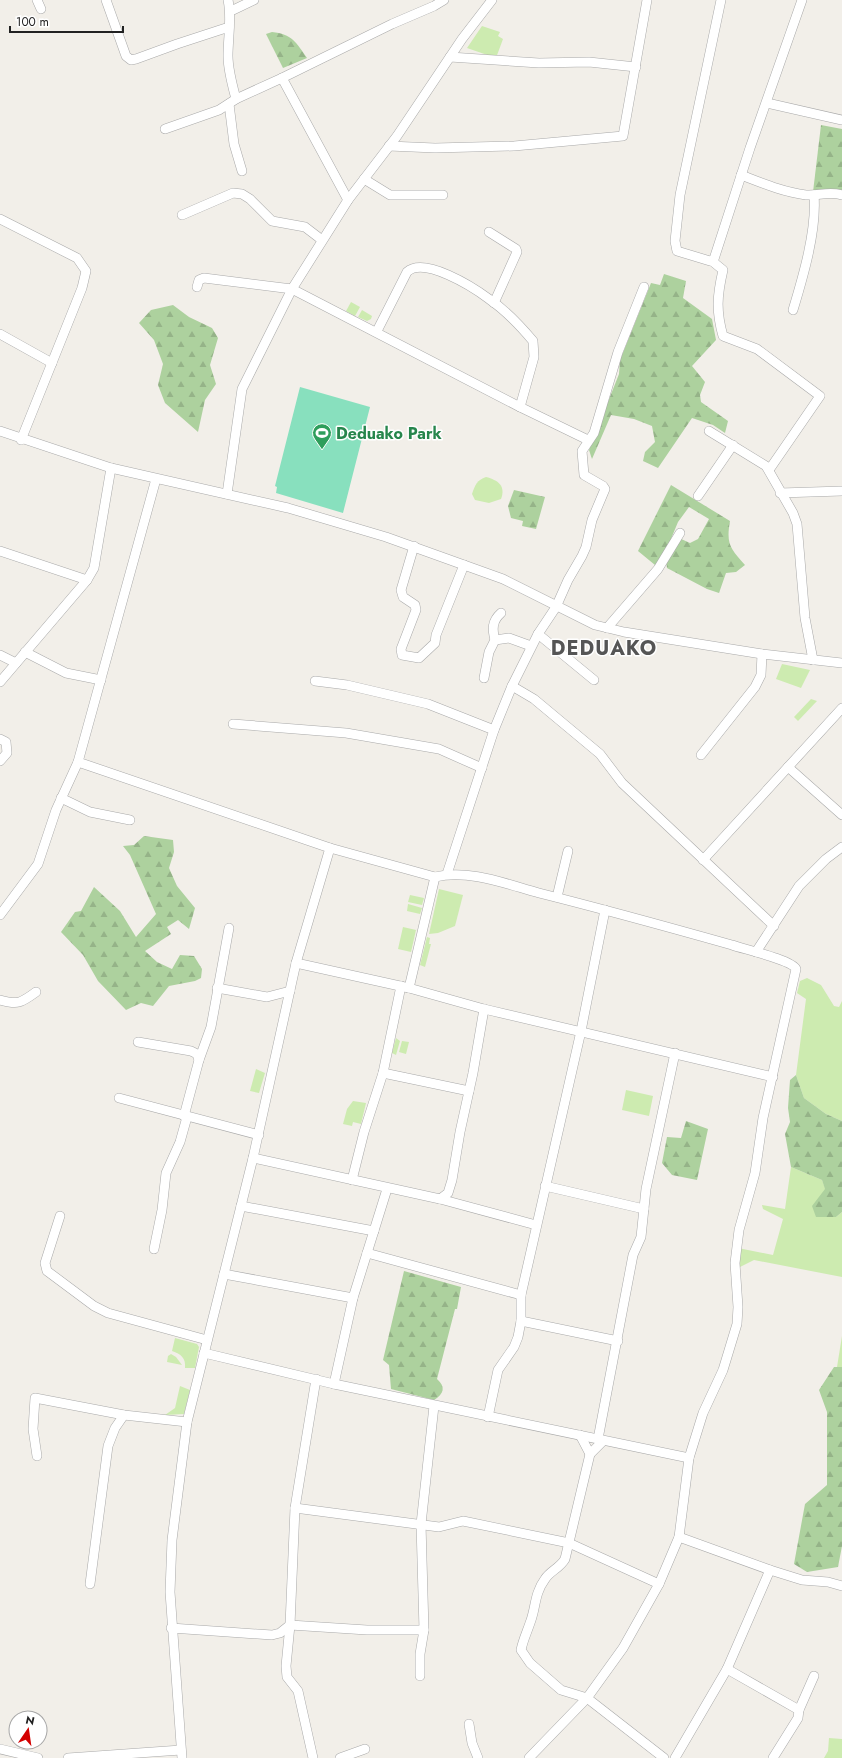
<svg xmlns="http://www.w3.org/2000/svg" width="842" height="1758" font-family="Jost,sans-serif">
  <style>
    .grass { fill: #cdebb0 }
    .forest { fill: url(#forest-firs) }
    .pitch { fill: #88e0be }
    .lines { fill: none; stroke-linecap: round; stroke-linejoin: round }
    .minor-casing { stroke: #a9a9a9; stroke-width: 10 }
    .minor { stroke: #fff; stroke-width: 9 }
    .labels { text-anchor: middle; stroke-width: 3; stroke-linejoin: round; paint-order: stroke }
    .leisure-label { font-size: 16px; font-weight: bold; fill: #27864d; stroke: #fff; text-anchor: start }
    .district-label { font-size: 20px; font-weight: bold; letter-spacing: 1px; fill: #555; stroke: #fff }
  </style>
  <defs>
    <pattern id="forest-firs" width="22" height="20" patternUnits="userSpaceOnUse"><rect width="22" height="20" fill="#add19e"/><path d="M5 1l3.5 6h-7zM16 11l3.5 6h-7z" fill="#95b388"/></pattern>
  </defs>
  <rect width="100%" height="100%" fill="#f2efe9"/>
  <g class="grass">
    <polygon points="482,26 500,32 498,36 503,39 496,58 467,48"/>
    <polygon points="351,302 360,307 355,316 346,311"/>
    <polygon points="362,310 372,316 371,319 367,321 358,317"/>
    <path d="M486,477c12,3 20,9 15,22l-12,4 -14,-3 -3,-6c3,-9 5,-14 14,-17z"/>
    <polygon points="782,664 810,670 801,688 776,679"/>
    <polygon points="811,699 817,701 798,721 794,717"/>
    <polygon points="439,889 463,895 455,926 438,933 429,934"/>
    <polygon points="410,895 424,898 422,905 408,902"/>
    <polygon points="408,904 422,908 420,914 407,911"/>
    <polygon points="403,927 416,930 411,952 398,949"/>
    <polygon points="427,937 430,938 429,944 431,944 425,967 420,965"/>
    <polygon points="807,978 821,985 834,1006 839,1007 842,1001 842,1121 826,1114 804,1098 796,1075 806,999 797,993 800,981"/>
    <polygon points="396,1038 400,1041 396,1055 392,1053"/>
    <polygon points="402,1041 409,1042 406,1054 399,1052"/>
    <polygon points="256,1069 265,1073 259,1093 250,1091"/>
    <polygon points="626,1090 653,1096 649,1116 622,1110"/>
    <polygon points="353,1101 366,1103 361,1124 353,1122 352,1126 343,1124 347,1109"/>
    <polygon points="791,1167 822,1180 836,1217 842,1212 842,1277 754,1260 738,1268 738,1248 773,1255 783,1219 763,1209 762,1205 785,1209"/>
    <polygon points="842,1336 842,1367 837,1367"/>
    <path d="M175,1338l22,6 2,3 -4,21h-10c1,-10 -4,-14 -13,-17z"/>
    <polygon points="171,1354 176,1357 182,1365 167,1362 168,1356"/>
    <polygon points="180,1386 190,1390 184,1414 165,1415 175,1408"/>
    <polygon points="829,1738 842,1739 842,1758 824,1758 828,1751"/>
  </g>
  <g class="forest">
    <path d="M272,32c20,2 24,10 35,26l-24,10 -17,-34z"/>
    <polygon points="821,125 842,129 842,193 813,192"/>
    <polygon points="664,274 686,281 683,298 712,319 716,340 692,366 705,382 700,395 701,402 728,421 725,433 713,425 692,418 658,468 643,461 645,452 655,442 652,426 634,419 611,415 592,459 589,450 619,374 620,360 651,283 660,285"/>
    <polygon points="173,305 189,317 212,328 218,338 210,365 216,384 205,400 198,432 165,403 158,385 163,364 154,340 139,323 151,310"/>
    <path d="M671,485l59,36c-4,23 0,27 15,44l-9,7 -10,1 -7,20 -12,-4 -40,-21 -1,-8 13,-22 11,5 8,-4 11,-20 -20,-12 -11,15 -17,41 -6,2 -17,-14z"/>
    <polygon points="514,490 545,497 536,529 522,526 523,521 511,518 508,506"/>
    <polygon points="144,836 173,840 174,852 169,868 177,886 195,908 189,929 178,920 167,927 171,934 145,951 157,962 172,969 180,955 194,956 202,969 201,978 195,981 169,986 153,1006 141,1003 126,1010 98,981 83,955 61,932 75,912 81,911 94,887 120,911 136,937 156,914 130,855 123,846 134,845"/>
    <polygon points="796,1075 804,1098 826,1114 842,1121 842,1212 836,1217 816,1217 812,1206 825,1189 822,1180 791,1167 785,1134 790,1122 788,1108 790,1080"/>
    <polygon points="686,1121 708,1129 697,1180 672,1175 662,1163 667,1137 681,1138"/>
    <path d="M404,1271l57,16 -4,22h-2l-18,70c9,8 7,15 -3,21l-43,-11 -2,-24 -6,-5z"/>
    <polygon points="834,1367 842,1367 842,1546 838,1567 807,1572 794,1564 805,1504 827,1485 827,1412 819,1390"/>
  </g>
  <polygon class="pitch" points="300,387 370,407 343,513 276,493 277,487 275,486"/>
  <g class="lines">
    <defs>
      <g id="minor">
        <polyline points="37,0 41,9"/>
        <polyline points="106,0 126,56 131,60 136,59 177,44 229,27"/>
        <path d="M228,0c4,18 0,37 0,56 0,14 4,28 8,43"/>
        <polyline points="721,0 680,195 675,241 677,251 710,261 714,259 750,148 802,0"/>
        <polyline points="231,11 254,0"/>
        <polyline points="450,57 539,63 589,62 636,67"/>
        <polyline points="282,78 348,200"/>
        <polyline points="767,103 842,120"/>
        <polyline points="229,104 234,144 242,171"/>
        <polyline points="165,129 219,110 236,99 282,78 392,24 434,6 444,0"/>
        <polyline points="389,146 435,148 514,146 623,136 647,0"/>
        <path d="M741,175c21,8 42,17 65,20 12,1 23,-4 36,0"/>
        <polyline points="364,179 390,195 443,195"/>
        <polyline points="182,215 233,193 242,194 250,199 272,221 305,227 322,240"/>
        <polyline points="0,219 77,258 86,271 82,288 21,440"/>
        <polyline points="489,232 516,249 517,252 494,303"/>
        <path d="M712,261l11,9c-6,26 -7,41 0,66l34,13 63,47 -51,74"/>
        <polyline points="197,287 199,280 204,278 292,289 520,407 588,440"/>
        <path d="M793,310c10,-33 24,-80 21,-115"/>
        <path d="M377,331l30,-59c17,-16 66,15 82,27 15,10 33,29 44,42l1,16 -14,50"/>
        <polyline points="0,334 52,363"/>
        <polyline points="0,431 111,468 288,508 386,537 503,579 595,625 624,632 762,654 842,663"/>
        <polyline points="709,431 766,466 793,513 797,524 805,618 813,660"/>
        <polyline points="156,479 78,762 330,848 296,963 253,1158 187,1422 172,1540 170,1592 182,1758"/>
        <polyline points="780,493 842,491"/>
        <polyline points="227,494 242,389 292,289 348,200 397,136 462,39 492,0"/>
        <polyline points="698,496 733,445"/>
        <polyline points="414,546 401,590 403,597 415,605 416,610 401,649 402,655 419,658 435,643 436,635 464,565"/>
        <polyline points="0,551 87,580"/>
        <polyline points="607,628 658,569 680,533"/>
        <polyline points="538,634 594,680"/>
        <path d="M495,640c-3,-11 -3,-19 6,-27"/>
        <polyline points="25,652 66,673 101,680"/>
        <polyline points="0,655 16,663"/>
        <polyline points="484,678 489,652 495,640 509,638 531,646"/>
        <polyline points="315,681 347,685 428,704 494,730"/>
        <polyline points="0,682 87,580 94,568 111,468"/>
        <polyline points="512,686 534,699 600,754 622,783 774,926"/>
        <polyline points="233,724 346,733 439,749 482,768"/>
        <polyline points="0,739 6,742 7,753 0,761"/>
        <polyline points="701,755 755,687 761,675 762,654"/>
        <polyline points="788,767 842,815"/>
        <polyline points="61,798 90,812 130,820"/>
        <path d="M330,848l105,29c34,-8 71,7 104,16 64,16 129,34 193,52 11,4 60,15 64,24l-33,149 -8,55 -16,57 -4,33 3,44 -1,17 -14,46 -20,43 -14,45 -10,79 -20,47 -36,64 -36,50 -58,60"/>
        <polyline points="703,860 842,708"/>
        <polyline points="447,874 494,730 512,686 538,634 556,607 568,580 582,556 586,547 592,520 605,489 603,486 584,475 582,451 594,433 618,352 644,287"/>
        <polyline points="557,897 568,851"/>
        <polyline points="0,915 38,864 56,810 78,762"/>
        <polyline points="756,952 799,886 826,859 842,847"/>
        <polyline points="296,963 409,988 484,1009 773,1077"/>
        <polyline points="217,988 267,997 290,991"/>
        <polyline points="409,988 435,877"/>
        <path d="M0,1000c18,5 21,3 36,-8"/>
        <polyline points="138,1042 191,1051 197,1054 199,1060 184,1116"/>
        <polyline points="199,1060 211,1027 229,928"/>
        <polyline points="383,1073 469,1091"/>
        <polyline points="119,1098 259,1135"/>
        <polyline points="253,1158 440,1199 536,1225"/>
        <polyline points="352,1180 364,1132 383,1073 401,986"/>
        <polyline points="545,1186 644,1209"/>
        <polyline points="440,1199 448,1193 452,1180 460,1132 473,1073 484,1009"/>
        <polyline points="241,1206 374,1231"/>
        <polyline points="60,1216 45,1263 47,1271 94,1306 108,1313 207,1340"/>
        <polyline points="154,1249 162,1210 166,1173 180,1142 187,1117"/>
        <polyline points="367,1253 521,1295"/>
        <polyline points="224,1274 353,1298"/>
        <polyline points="521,1321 618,1341"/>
        <polyline points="204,1353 334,1384 689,1458"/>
        <polyline points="334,1384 353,1298 387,1189"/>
        <polyline points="488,1417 498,1370 514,1347 518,1337 521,1321 521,1295 581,1031 605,910"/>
        <polyline points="580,1435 590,1454"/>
        <polyline points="598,1439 633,1255 641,1237 646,1189 675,1053"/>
        <path d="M603,1441l-13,13 -25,105c-5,9 -15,12 -20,20 -11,15 -9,29 -15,44 -3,9 -7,17 -9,27l9,13 31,27 26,8 77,60"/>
        <polyline points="37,1456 33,1429 35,1398 124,1415 187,1422"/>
        <polyline points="295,1508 439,1527 463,1521 569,1543 659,1584"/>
        <polyline points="679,1537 770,1570 802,1580 828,1582 842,1586"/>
        <polyline points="90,1584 108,1446 115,1428 124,1415"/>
        <polyline points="171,1628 272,1635 280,1633 290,1625 367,1630 424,1630"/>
        <polyline points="727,1669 799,1710"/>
        <polyline points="420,1676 420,1654 424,1630 421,1524 434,1406"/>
        <polyline points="469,1724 472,1743 478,1758"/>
        <polyline points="0,1749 38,1758"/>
        <polyline points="68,1758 181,1750"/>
        <polyline points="313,1758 298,1691 287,1677 286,1666 290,1625 295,1508 316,1379"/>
        <polyline points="340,1758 365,1749"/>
        <polyline points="675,1758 727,1669 770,1570"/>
        <polyline points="773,1758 798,1718 799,1710 814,1676"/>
      </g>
    </defs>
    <use href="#minor" class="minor-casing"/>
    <use href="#minor" class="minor"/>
  </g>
  <defs>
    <symbol id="stadium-pin" viewBox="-11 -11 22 30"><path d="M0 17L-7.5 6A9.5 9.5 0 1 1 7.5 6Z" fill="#2e9e5b" stroke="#fff"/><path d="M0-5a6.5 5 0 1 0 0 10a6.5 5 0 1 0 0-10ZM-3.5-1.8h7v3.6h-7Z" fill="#fff"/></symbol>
  </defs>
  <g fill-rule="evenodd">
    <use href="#stadium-pin" x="311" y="422" width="22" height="30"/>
  </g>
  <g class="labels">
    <g class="leisure-label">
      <text x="336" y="439">Deduako Park</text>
    </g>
    <g class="district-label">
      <text x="604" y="655">DEDUAKO</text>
    </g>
  </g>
  <g transform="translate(28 1730) rotate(13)"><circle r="19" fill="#ffffff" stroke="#a7a7a7"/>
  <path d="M0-3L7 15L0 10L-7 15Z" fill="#d40000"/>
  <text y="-6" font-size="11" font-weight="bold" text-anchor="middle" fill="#222222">N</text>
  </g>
  <path d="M10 26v6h113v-6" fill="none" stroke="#222222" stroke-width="2"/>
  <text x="16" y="26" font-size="12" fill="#222222" stroke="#ffffff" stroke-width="3" paint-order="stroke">100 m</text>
</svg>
